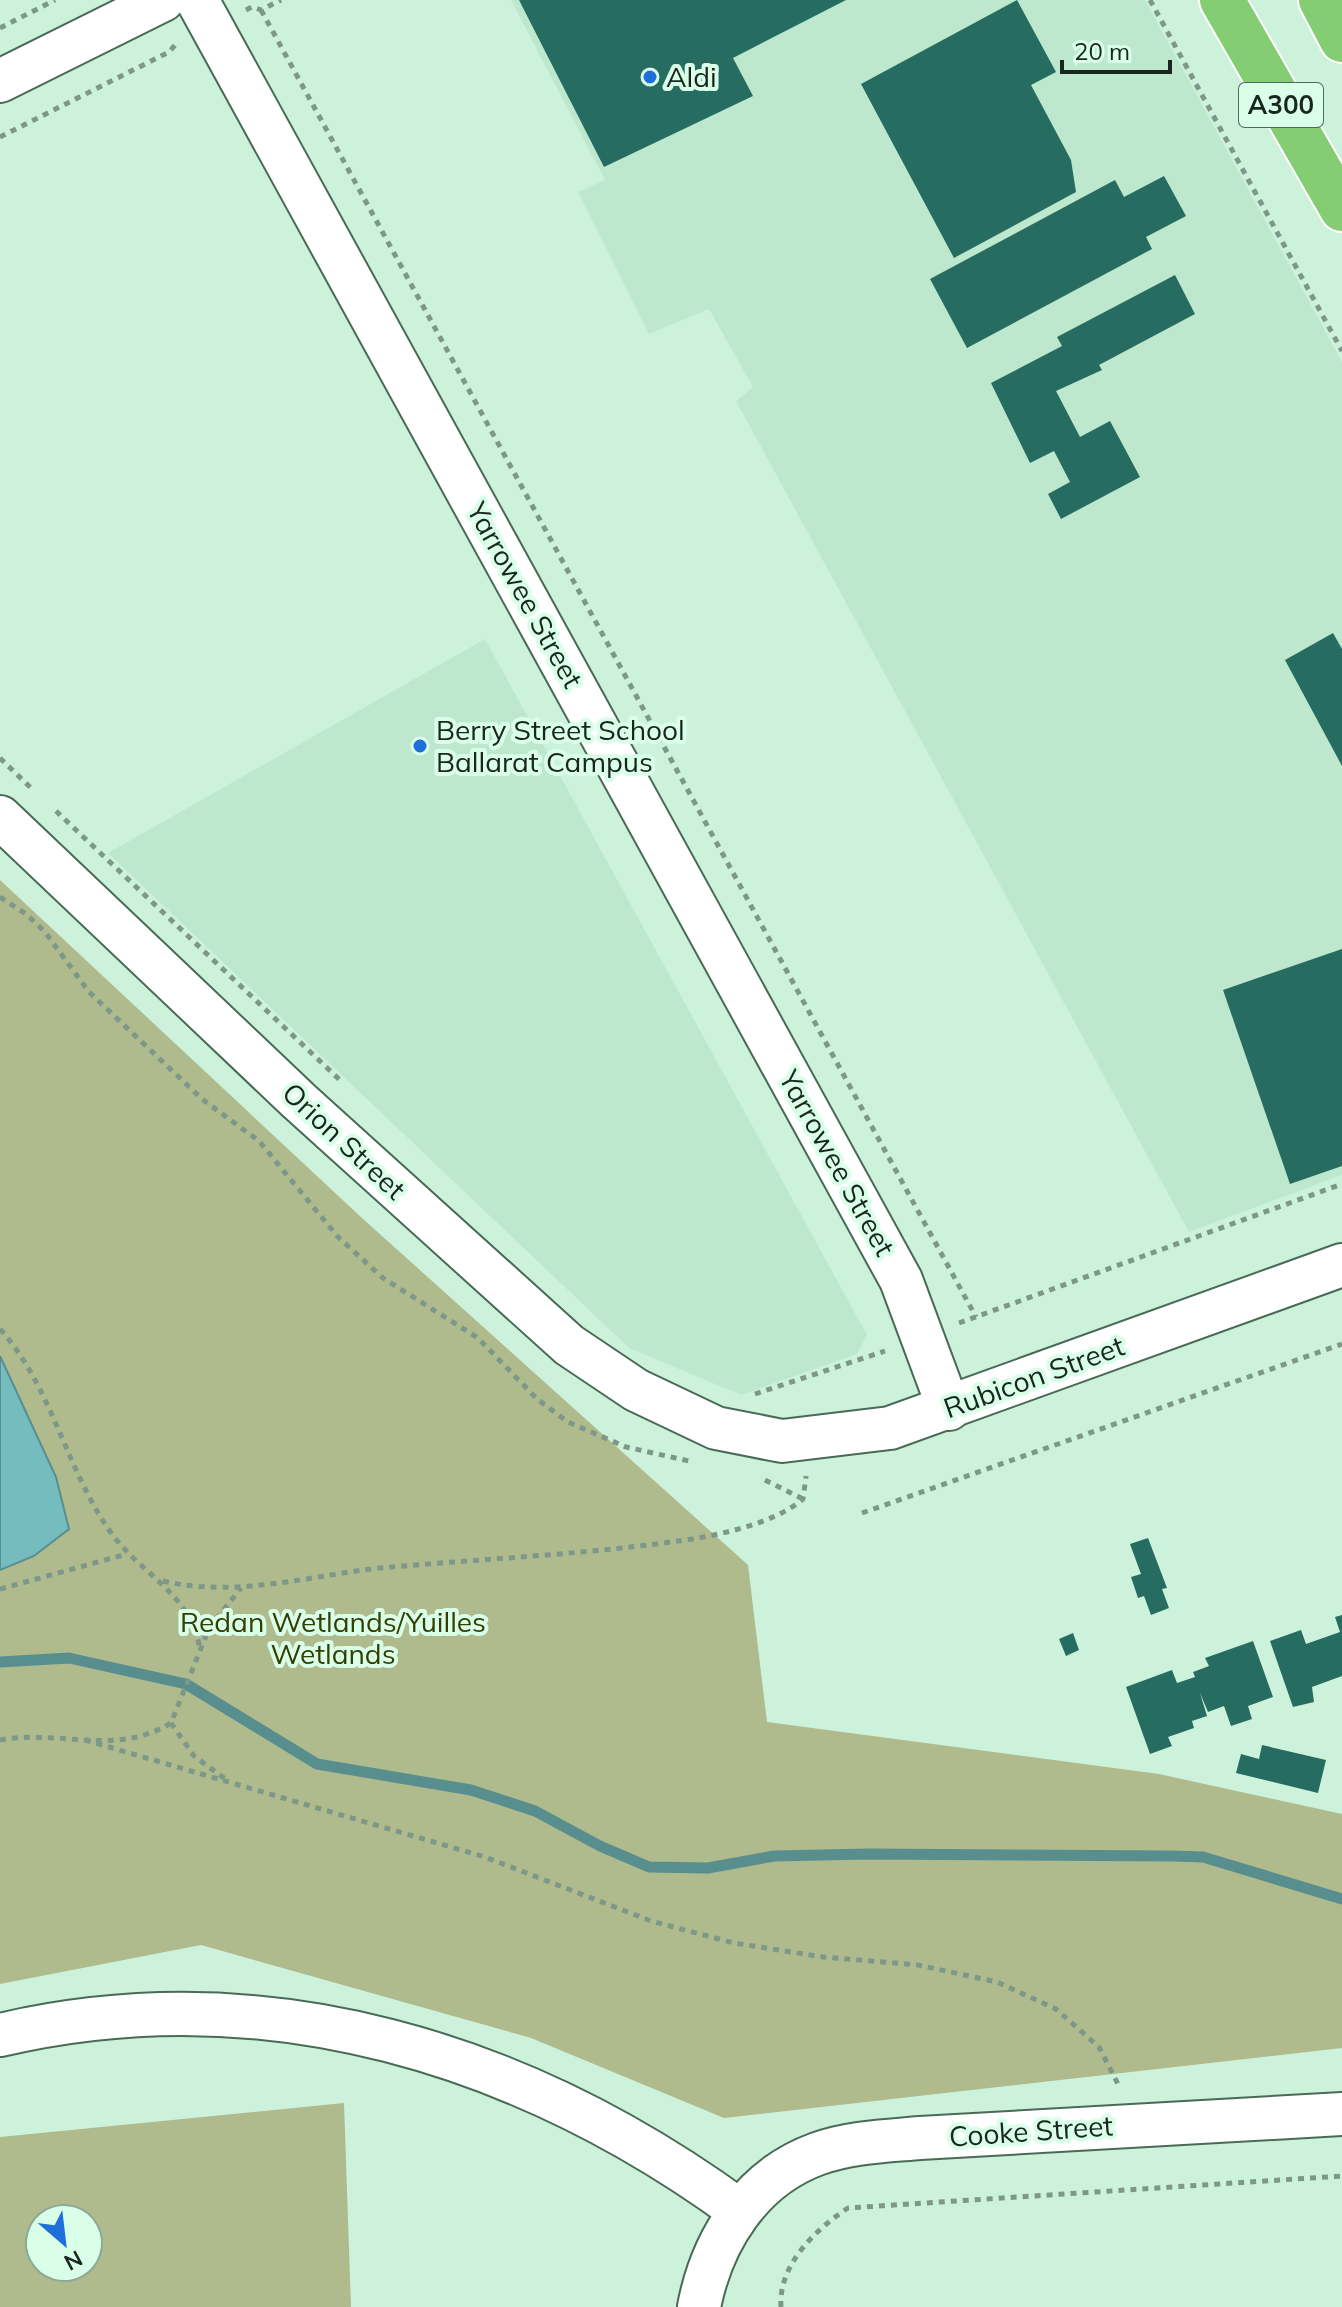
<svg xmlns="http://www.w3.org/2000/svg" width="1342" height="2307" font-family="Mulish,sans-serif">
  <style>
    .built { fill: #bde8ce }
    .green { fill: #afbb8d; fill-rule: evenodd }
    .water { fill: #74bcbe; stroke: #588f8e; stroke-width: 2 }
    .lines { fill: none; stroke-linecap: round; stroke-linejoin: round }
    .stream { stroke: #588f8e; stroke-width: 11 }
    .building { fill: #276c60 }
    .street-casing { stroke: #496a57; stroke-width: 46 }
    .highway-casing { stroke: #fff; stroke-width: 48 }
    .path { stroke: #7d9888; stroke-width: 5; stroke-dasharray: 6 6; stroke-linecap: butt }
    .street { stroke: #fff; stroke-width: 42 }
    .highway { stroke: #84cd72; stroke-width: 44 }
    .poi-dot { fill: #1e6fda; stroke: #daffe9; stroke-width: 3 }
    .labels { text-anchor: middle; stroke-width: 8; stroke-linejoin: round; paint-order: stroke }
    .shield { fill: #daffe9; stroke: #52675b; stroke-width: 2 }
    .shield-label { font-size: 26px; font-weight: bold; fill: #18261e }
    .poi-label { font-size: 28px; fill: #18261e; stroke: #daffe9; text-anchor: start }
    .street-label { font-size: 28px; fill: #18261e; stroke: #daffe9 }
    .park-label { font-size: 28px; fill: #333e00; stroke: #daffe9 }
  </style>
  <rect width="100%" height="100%" fill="#cdf2dc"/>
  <g class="built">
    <polygon points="511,0 1145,0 1342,362 1342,1175 1189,1232 736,401 753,387 709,309 649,334 578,192 605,180"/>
    <polygon points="485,639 867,1335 857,1354 741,1395 629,1348 108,853"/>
  </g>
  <g class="green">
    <polygon points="0,880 362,1218 748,1565 767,1722 1159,1774 1342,1814 1342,2048 724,2118 531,2038 201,1945 0,1984"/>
    <path d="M344,2103l7,204h-351v-170zM88,2219v48h-48v-48z"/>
  </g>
  <polygon class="water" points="0,1356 56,1477 69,1529 34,1556 0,1570"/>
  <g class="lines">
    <polyline class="stream" points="0,1662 69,1658 186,1684 317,1764 471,1790 535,1811 600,1846 649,1867 708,1868 774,1856 868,1854 1172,1856 1203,1857 1342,1899"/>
  </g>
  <g class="building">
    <polygon points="519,0 846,0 733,58 753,96 604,167"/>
    <polygon points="1017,0 1056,72 1031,85 1071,160 1076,192 954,258 861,84"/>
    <polygon points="1164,176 1186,216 1146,237 1152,249 967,348 930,279 1115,180 1124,197"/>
    <polygon points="1175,275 1195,314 1099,365 1102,370 1056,391 1080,437 1110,421 1140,477 1061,519 1048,494 1070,482 1054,451 1030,463 991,383 1062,346 1057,337"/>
    <polygon points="1333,633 1342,649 1342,766 1285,660"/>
    <polygon points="1342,949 1342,1166 1290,1184 1223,990"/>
    <polygon points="1148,1538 1167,1588 1162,1589 1169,1608 1151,1615 1144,1596 1138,1598 1131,1577 1141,1574 1130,1544"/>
    <polygon points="1342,1615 1342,1676 1312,1687 1314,1702 1293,1707 1270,1641 1301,1630 1306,1644 1340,1632 1335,1617"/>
    <polygon points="1073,1633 1079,1650 1066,1656 1059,1639"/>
    <polygon points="1253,1641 1273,1697 1248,1706 1252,1719 1231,1726 1224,1706 1208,1712 1200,1693 1207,1716 1192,1721 1194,1728 1168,1737 1172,1746 1150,1754 1126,1687 1172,1670 1177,1683 1195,1677 1193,1672 1209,1666 1205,1658"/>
    <polygon points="1262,1745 1326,1760 1318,1793 1236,1773 1241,1754 1259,1759"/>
  </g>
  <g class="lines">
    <defs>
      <g id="street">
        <polyline points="197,0 901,1280 949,1409"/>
        <polyline points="0,81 163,0"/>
        <polyline points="0,817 299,1101 569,1345 636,1390 716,1428 782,1441 890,1428 1342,1265"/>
        <path d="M0,2035c266,-62 524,18 740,176"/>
        <path d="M699,2307c13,-67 52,-129 118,-153 33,-12 69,-13 103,-16l422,-24"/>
      </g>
      <g id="highway">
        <polyline points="1222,0 1342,209"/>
        <polyline points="1321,0 1342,40"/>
      </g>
    </defs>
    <use href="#street" class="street-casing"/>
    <use href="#highway" class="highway-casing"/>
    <g class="path">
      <polyline points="1150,0 1342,351"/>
      <polyline points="246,10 252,7 261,10 281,0"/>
      <polyline points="261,10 976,1317"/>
      <polyline points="0,28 55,0"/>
      <polyline points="0,137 169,52 176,44"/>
      <polyline points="0,758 31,788"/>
      <polyline points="56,811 342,1082"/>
      <polyline points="0,897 26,914 45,932 89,992 202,1099 259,1141 338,1237 383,1278 478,1338 537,1399 568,1422 626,1447 689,1461"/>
      <polyline points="959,1323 1342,1184"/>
      <path d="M0,1329c53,59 66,142 112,205 31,42 78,59 88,115"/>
      <polyline points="755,1394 885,1351"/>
      <polyline points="765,1480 803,1499"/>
      <polyline points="862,1513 1342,1344"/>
      <path d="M163,1581c74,17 144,-5 217,-13 99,-9 199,-13 298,-27 38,-5 96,-17 125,-42l3,-23"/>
      <polyline points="0,1589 127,1554"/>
      <polyline points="171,1723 194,1756 228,1781"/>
      <path d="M0,1740c61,-11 115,17 171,-17l38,-95 32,-40"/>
      <polyline points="85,1740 485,1857 651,1921 734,1943 823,1957 918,1965 997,1982 1056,2009 1099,2047 1120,2088"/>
      <path d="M781,2307c-3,-42 35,-78 67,-99l494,-32"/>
    </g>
    <use href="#street" class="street"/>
    <use href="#highway" class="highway"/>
  </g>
  <g class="poi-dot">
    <circle cx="650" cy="77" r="8"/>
    <circle cx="420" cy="746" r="8"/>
  </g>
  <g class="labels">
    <rect class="shield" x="1239" y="83" width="84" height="44" rx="6"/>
    <g class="shield-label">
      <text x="1281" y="114">A300</text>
    </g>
    <g class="poi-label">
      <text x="666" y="87">Aldi</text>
      <text x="436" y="740">Berry Street School<tspan x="436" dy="32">Ballarat Campus</tspan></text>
    </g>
    <g class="street-label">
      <text transform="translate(525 595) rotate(61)" y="10">Yarrowee Street</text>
      <text transform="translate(344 1141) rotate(43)" y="10">Orion Street</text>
      <text transform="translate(837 1163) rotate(61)" y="10">Yarrowee Street</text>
      <text transform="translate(1034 1377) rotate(-20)" y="10">Rubicon Street</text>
      <text transform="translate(1031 2131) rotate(-4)" y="10">Cooke Street</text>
    </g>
    <g class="park-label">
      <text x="333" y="1632">Redan Wetlands/Yuilles<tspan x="333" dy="32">Wetlands</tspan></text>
    </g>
  </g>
  <g transform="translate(64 2243) rotate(152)"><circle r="38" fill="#daffe9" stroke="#8ca898" stroke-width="2"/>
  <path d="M0-6L14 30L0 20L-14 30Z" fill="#1e6fda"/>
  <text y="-12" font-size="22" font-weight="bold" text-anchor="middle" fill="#18261e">N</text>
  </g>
  <path d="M1062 60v12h108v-12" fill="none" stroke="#18261e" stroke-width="4"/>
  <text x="1074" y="60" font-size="24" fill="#18261e" stroke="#daffe9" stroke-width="6" paint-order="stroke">20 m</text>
</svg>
